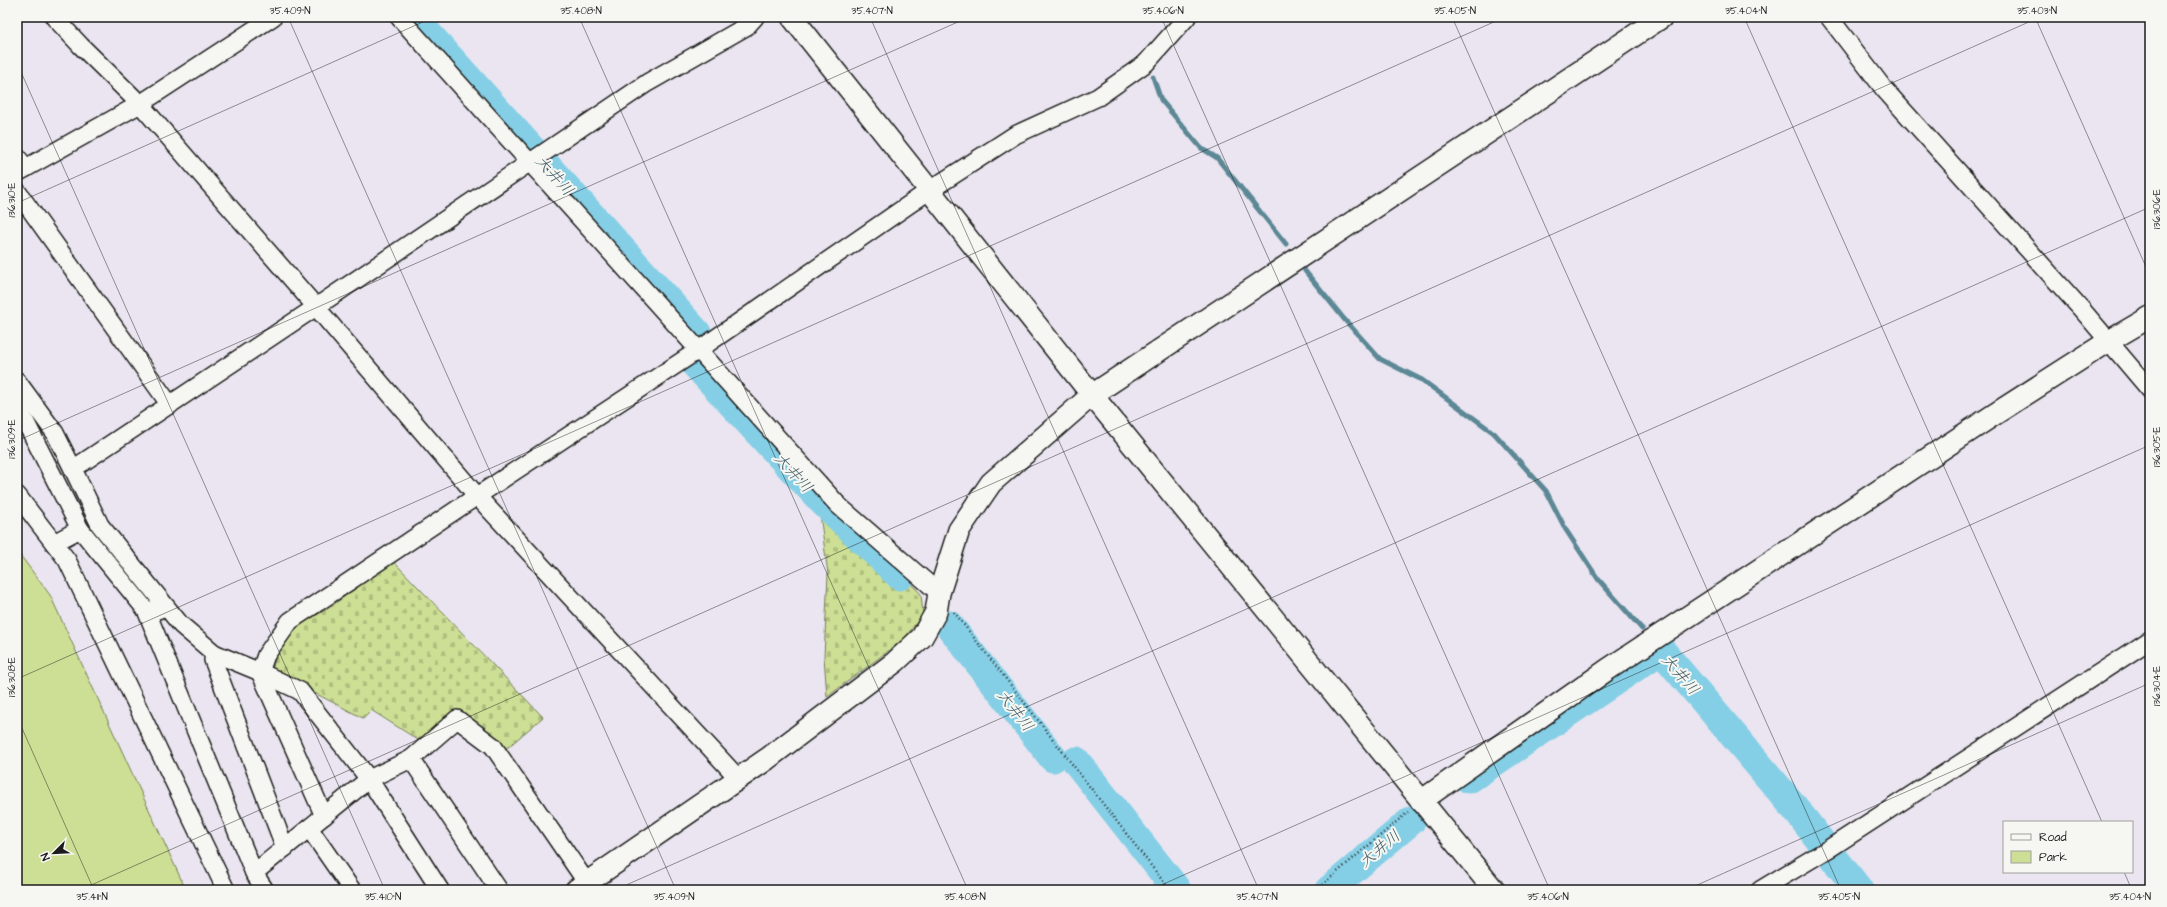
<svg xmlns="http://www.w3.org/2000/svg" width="2167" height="907" font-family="'Architects Daughter','Klee One',sans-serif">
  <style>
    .green { fill: #cddf94; stroke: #747e58 }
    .cemetery { fill: url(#cemetery-stones); stroke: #747e58 }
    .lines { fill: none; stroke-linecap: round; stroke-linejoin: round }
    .stream { stroke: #5b8795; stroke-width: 5 }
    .river { stroke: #85cfe6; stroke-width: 29 }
    .minor-casing { stroke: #1c1c1c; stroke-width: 20 }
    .tertiary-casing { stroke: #1c1c1c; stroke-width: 24 }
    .path { stroke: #1c1c1c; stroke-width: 2.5; stroke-dasharray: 1 3; stroke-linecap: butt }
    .minor { stroke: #f6f6f2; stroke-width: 17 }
    .tertiary { stroke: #f6f6f2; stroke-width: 21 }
    .ticks { fill: none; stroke: #1c1c1c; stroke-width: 1; stroke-opacity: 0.45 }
    .labels { text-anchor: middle; stroke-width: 4; stroke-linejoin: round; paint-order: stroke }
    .water-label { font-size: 16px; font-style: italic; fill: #415b63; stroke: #f6f6f2 }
    .neatline { fill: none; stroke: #1c1c1c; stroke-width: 1.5 }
    .ticks-label { font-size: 10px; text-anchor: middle; fill: #1c1c1c }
  </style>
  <defs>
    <pattern id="cemetery-stones" width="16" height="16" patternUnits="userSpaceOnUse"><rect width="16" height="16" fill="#cddf94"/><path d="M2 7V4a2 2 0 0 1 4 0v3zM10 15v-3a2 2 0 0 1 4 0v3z" fill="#afbf7f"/></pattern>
  </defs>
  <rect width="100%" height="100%" fill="#eae5f0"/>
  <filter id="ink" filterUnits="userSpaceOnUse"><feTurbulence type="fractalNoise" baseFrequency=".025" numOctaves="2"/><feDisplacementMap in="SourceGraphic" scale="8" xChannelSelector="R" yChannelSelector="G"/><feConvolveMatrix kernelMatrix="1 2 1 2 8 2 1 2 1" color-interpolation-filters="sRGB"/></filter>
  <g filter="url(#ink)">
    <polygon class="green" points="17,551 50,595 186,890 17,890"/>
    <g class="cemetery">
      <polygon points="827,511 886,565 890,572 905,578 921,594 923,614 904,639 827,697 824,657 828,574 820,514"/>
      <polygon points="393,561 543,717 506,749 452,711 423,743 371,710 363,718 272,671 279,644 294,628 329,608"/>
    </g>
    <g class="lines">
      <g class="stream">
        <polyline points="1153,77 1161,100 1201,148 1217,158 1286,244"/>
        <polyline points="1305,271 1344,319 1380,359 1422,380 1494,433 1546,491 1566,530 1598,579 1642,629"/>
      </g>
      <g class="river">
        <polyline points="413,17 697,333"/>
        <polyline points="694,363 821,500 900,576"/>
        <polyline points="949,625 1053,758"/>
        <polyline points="1076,761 1177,890"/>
        <polyline points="1469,779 1661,650 1790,802 1859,890"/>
        <polyline points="1329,890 1411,821"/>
      </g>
      <defs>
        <g id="minor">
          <polyline points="399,17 838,505 939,593"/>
          <polyline points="1829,17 1884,89 2084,312 2150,390"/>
          <polyline points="17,157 26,168"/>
          <polyline points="17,173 140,104 81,46 54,17"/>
          <polyline points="17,191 170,405"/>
          <polyline points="17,381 55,433 73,469 316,307 140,104 273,17"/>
          <polyline points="17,405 80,529 54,543"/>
          <polyline points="73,469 100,525 181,625 214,653 260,672 266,655 290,621 477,496 316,307 647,83 747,26 755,17"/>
          <polyline points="17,495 67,560 226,890"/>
          <polyline points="80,529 146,610 158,610"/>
          <polyline points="146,610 254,873"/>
          <polyline points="214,653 213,660 285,848"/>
          <polyline points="260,672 300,691 369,779 254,873 265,890"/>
          <polyline points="260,672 324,816"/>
          <polyline points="411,759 457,719 493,746 587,883"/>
          <polyline points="738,778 477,496 697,351 930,190 1015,135 1098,97 1146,63 1187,17"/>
          <polyline points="309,828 352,890"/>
          <polyline points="440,890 369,779 411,759 499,890"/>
          <polyline points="1760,890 1830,848 2150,640"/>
        </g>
        <g id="tertiary">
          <polyline points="792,17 1092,395 1494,890"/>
          <polyline points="1421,801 1607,670 1992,416 2109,341 2150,317"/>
          <polyline points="576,890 767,759 895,662 922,637 936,612 939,593 959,530 991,483 1092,395 1662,17"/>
        </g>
      </defs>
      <use href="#minor" class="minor-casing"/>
      <use href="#tertiary" class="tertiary-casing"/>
      <g class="path">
        <polyline points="954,612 1170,890"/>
        <polyline points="1316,890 1408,812"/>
      </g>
      <use href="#minor" class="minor"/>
      <use href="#tertiary" class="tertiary"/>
    </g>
  </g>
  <path class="ticks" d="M288,17l388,873M579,17l389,873M870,17l389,873M1161,17l389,873M1452,17l389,873M1744,17l358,805M2035,17l115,259M17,63l368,827M17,203l417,-186M17,441l952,-424M17,679l1488,-662M17,717l77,173M2124,872l8,18M80,890l1960,-873M615,890l1535,-683M1150,890l1000,-445M1686,890l464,-207"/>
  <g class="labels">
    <g class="water-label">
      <text transform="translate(555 175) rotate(48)" y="6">大井川</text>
      <text transform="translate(794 472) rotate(47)" y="6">大井川</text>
      <text transform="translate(1681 674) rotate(49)" y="6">大井川</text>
      <text transform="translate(1016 710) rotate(52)" y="6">大井川</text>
      <text transform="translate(1379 848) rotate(-40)" y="6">大井川</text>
    </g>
  </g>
  <rect width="2167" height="907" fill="none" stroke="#f6f6f2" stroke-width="44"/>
  <rect x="2003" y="821" width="130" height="52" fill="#f6f6f2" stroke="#9f9f9c"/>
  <rect x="2011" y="834" width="20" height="6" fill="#f6f6f2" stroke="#9f9f9c"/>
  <text x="2039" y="841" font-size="12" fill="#1c1c1c">Road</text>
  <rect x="2011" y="851" width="20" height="12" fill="#cddf94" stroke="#9f9f9c"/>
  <text x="2039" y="861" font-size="12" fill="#1c1c1c">Park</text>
  <g transform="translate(54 853) rotate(246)" stroke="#f6f6f2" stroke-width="3" paint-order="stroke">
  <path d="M0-3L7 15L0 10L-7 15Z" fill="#1c1c1c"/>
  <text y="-6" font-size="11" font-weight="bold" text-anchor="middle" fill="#1c1c1c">N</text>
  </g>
  <rect x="22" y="22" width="2123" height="863" class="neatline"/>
  <g class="ticks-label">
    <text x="290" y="14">35.409°N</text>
    <text x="581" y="14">35.408°N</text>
    <text x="872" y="14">35.407°N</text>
    <text x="1163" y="14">35.406°N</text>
    <text x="1455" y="14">35.405°N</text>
    <text x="1746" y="14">35.404°N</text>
    <text x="2037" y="14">35.403°N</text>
    <text transform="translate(11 200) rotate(-90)" y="4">136.310°E</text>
    <text transform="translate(2156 209) rotate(-90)" y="4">136.306°E</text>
    <text transform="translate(11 439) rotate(-90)" y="4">136.309°E</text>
    <text transform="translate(2156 447) rotate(-90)" y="4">136.305°E</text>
    <text transform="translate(11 677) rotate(-90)" y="4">136.308°E</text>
    <text transform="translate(2156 686) rotate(-90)" y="4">136.304°E</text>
    <text x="92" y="900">35.411°N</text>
    <text x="383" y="900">35.410°N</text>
    <text x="674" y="900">35.409°N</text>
    <text x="965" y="900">35.408°N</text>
    <text x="1257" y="900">35.407°N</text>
    <text x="1548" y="900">35.406°N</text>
    <text x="1839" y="900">35.405°N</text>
    <text x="2130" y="900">35.404°N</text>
  </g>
</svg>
